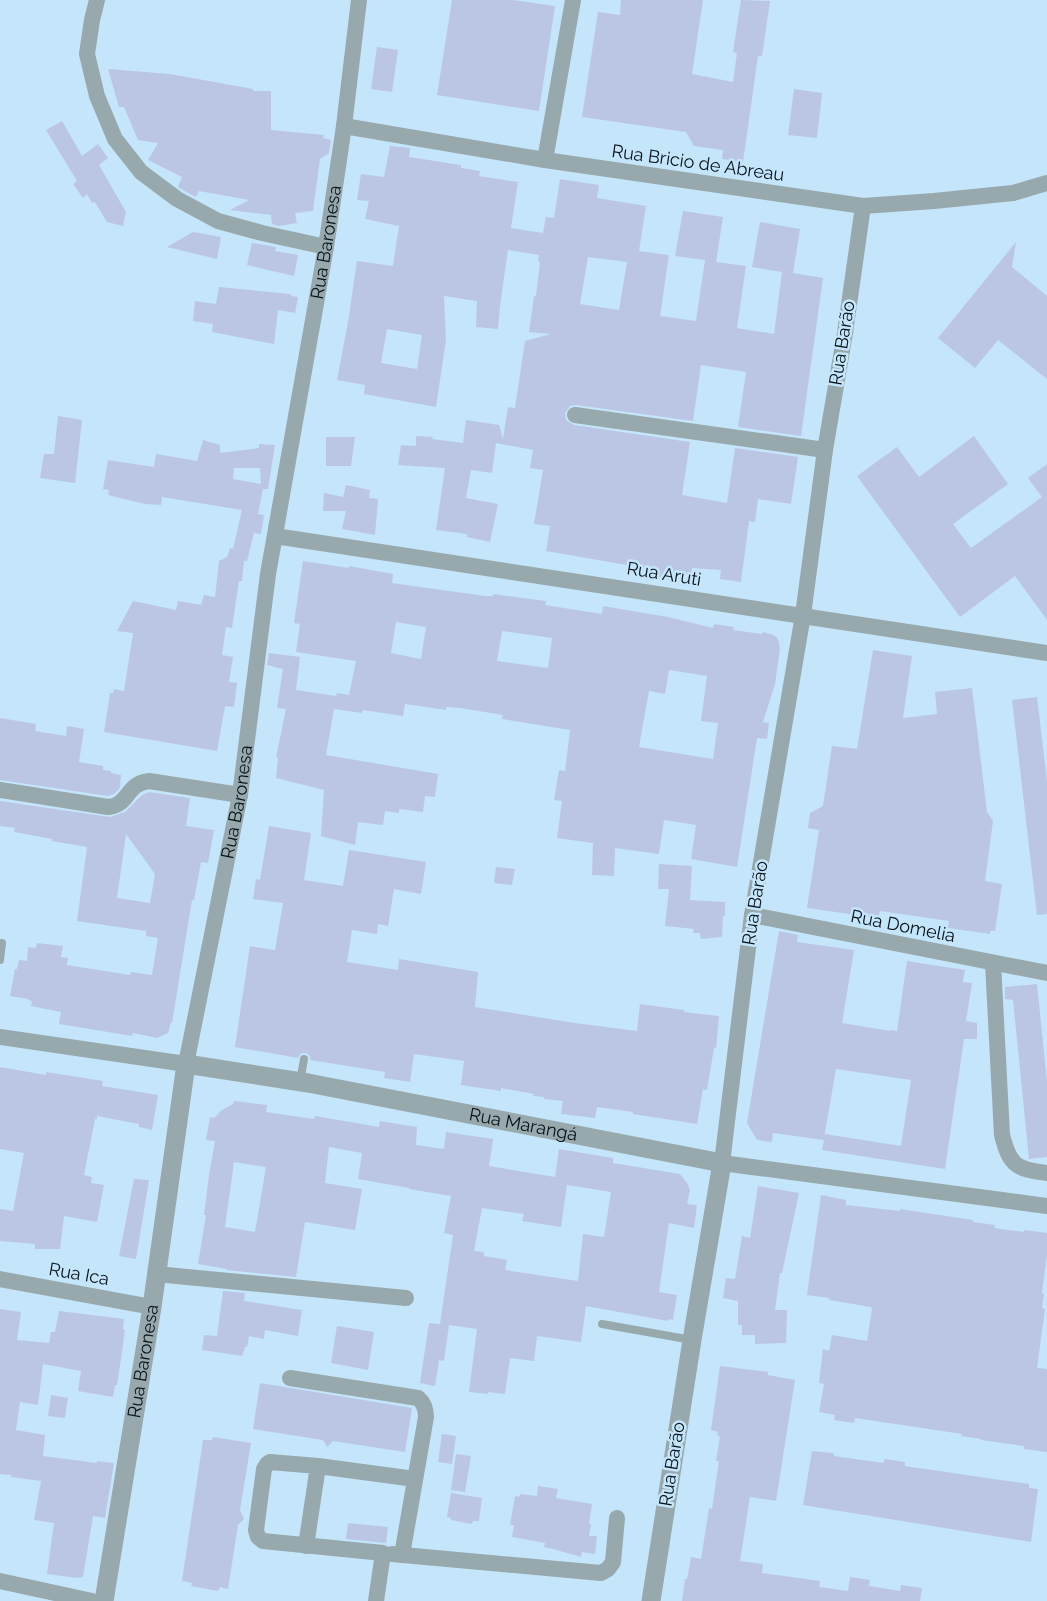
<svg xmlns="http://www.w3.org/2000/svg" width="1047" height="1601" font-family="Raleway,sans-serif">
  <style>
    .building { fill: #bbc6e5; fill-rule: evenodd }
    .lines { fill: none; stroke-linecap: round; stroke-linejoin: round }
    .service { stroke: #97a9ac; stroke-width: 8 }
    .minor { stroke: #97a9ac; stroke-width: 16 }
    .tertiary { stroke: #97a9ac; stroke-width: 19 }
    .labels { text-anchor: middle; stroke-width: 5; stroke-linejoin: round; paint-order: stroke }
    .street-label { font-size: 18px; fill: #08131a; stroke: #c5e5fb }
  </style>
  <rect width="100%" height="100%" fill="#c5e5fb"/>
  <g class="building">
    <polygon points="452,0 513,0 555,6 539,111 437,95"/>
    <polygon points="621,0 703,0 692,74 733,82 737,53 733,52 741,0 770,1 762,56 758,56 743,162 722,159 723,150 694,146 686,132 582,117 598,12 620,15"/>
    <polygon points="377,47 398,50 392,92 371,89"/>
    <polygon points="108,69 170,74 253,89 253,91 271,91 271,130 324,135 323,138 331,140 329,153 320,159 313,211 295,213 297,223 279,226 272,224 271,215 230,210 249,200 199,191 196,197 183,190 178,187 182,177 148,160 158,143 138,140 124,107 119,107"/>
    <polygon points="794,89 822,93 817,138 788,135"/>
    <polygon points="62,121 82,156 98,144 108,158 99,165 126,212 123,226 107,222 95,202 92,203 87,194 83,198 73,184 77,181 46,130"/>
    <path d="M390,146l20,2 -1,9 52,8v3l19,3 -1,5 39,6 -7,46 32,5 3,-16 8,1 6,-39 39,6 -2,13 49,8 -7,45 30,4 -9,61 36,5 9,-61 -30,-4 8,-45 40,6 -7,45 30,4 -9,62 37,6 8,-62 -30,-5 8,-45 40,7 -7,44 30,5 -22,158 -63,-9 8,-55 -45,-7 -8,56 -117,-16 -6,1 -5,7 1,7 8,5 116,17 -8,53 45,8 8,-55 63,9 -7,47 -33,-5 -3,23 -6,-1 -8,61 -21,-3 1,-9 -29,-2 -1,7 -14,-2 -1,8 -33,-5 1,-8 -98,-17 4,-25 -16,-2 9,-54 -13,-2 3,-18 -37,-7 -4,30 -21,-3 -5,28 32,6 -8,38 -23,-5v-3l-31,-4 9,-62 -47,-3 3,-20 15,1v-10l17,1 -1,2 31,4 3,-23 33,5 4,14 5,-32 7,1 10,-67 26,-7 -22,-2 5,-36h2l4,-34 -2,-1 1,-6 -31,-5 -8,56 -2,23 -22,-2 1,-26 -33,-5 2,44 -10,67 -72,-13 1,-9 -28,-5 11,-58 9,-61 36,5 6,-40 -34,-7 4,-18 -12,-1 4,-26 23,3zM588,257l39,5 -8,48 -39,-6zM387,329l35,6 -5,34 -36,-6z"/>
    <polygon points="193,232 221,237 217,259 167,247"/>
    <polygon points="1016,242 1012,267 1047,296 1047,379 998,340 975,368 938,338"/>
    <polygon points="252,243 276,247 275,251 298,255 294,276 247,265"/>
    <polygon points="219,287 291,294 291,296 298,297 295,313 278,310 274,344 212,332 213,324 193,321 195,301 216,304"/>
    <polygon points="58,416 82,420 75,483 40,478 44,454 54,454"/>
    <polygon points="974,436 1008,484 953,524 971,548 1042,497 1028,478 1047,464 1047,620 1015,576 960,617 857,476 897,447 919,477"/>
    <polygon points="326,437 355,437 351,466 326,466"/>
    <path d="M203,440l17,5v8l39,-5v-4l16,1 -7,44h-5l-5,25 6,1 -3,19 -7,-1 -7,28h-3l-2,20h-3l-7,47 -6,-1 -4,28 11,2 -4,25 8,1 -3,24 -9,-1 -8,45 -113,-19 6,-39h3l1,-4 10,2 9,-58 -16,-2 16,-30 43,9 2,-9 23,4 3,-10 11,2 4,-36 8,-4 3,-9 3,1 9,-39 -80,-13 -1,8 -16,-1 -37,-9 1,-5 -6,-1 5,-29 46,7 2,-13 41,7zM234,468h26l1,16 -28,-5z"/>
    <polygon points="346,485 370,490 369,498 378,499 375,535 342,529 346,511 323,511 324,493 343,497"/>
    <path d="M303,561l46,7v-2l44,8 -1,9 93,13h8v-2l53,7 -1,4 57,9 1,-8 65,11 45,11 1,-4 20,3 -1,3 29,4 1,-2 11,3 4,4 2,9 -5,36 -12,38 6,1 -2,16 -10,-1 -20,129 -46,-8 5,-34 -32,-5 -5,34 -44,-6 -1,28 -22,-1 1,-32 -36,-5 5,-37 -8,-1 5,-30 6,1 5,-41 -68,-11 1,-4 -43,-7 -14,-1v3l-41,-6 -2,12 -40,-6 -1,3 -28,-4 -8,46 112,19 -3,23 -10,-1 -2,16 -24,-3v4l-14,-2 -2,14 -25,-3 -3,23 -34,-9 3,-46 -48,-12 2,-21h-2l10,-48 -9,-1 6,-39 -16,-4 2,-12 31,4 -4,33 40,6 1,-3 12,2 7,-34 -60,-9 4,-28 -6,-1zM396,622l30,5 -5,32 -30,-6zM502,631l50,7 -4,30 -51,-7zM669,670l38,6 -6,45 17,2 -5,36 -74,-12 10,-56 16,3z"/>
    <polygon points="873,650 912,656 903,718 937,714 935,692 972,688 987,812 993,821 985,881 1002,884 995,931 990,931 990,934 948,928 949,921 880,911 878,918 807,908 819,830 808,828 810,813 823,806 832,746 857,749"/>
    <polygon points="1037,697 1047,781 1047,914 1037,915 1012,700"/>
    <polygon points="0,718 36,724 35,731 66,736 67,726 84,729 79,762 103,766 103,770 111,771 111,773 121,775 120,788 114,794 108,796 0,780"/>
    <path d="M149,792l41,6 -4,28 28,4 -6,33 -7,-1 -7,38h-2l-20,123 -1,-1 -3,11 -11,5 -24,-5 -1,3 -73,-12 2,-12 -30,-6 1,-5 -4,-1v-1l-18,-3 5,-27h2l2,-9 8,1 1,-14 8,1 1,-5 26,3 -2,11 7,1 -1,7 63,10 1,-3 21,3 6,-37 -12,-2v-5l-69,-10 10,-74 -35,-6v-2l-38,-7 1,-4 -15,-2v-25l110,16 15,-5 17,-17zM126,834l29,40 -5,29 -33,-5z"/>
    <polygon points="269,826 311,833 304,880 343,886 349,850 426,862 421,894 394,889 388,926 378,924 377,934 352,930 347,962 398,970 399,959 478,972 475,1007 575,1023 637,1031 640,1004 684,1010 684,1012 719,1016 716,1048 714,1048 707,1090 703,1089 697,1124 633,1114 633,1112 597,1107 595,1118 561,1114 563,1101 544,1099 544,1097 533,1096 534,1094 501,1088 501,1091 461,1085 464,1061 414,1054 410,1082 384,1078 385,1072 310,1060 310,1056 306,1053 301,1053 298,1058 235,1047 250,946 275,950 283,903 253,899 256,879 260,880"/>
    <polygon points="659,864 692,866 690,900 725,902 725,916 723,916 722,937 701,939 700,933 693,933 694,929 665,926 669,889 658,889"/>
    <polygon points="496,867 515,869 512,885 494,883"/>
    <path d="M779,931l19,4 -1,7 57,8 -12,73 49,8v-1l6,1 10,-70 58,9 -2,12 9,1 -6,38 11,2v16h-13l-19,130 -123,-19 2,-10 -51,-7 -1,9 -15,-2 -10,-17zM836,1069l75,11 -10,66 -76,-12 -1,4z"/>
    <polygon points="1037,984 1047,1082 1047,1157 1029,1159 1013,1000 1005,999 1005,987"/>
    <polygon points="0,1067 46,1075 46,1072 103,1081 102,1086 158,1095 152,1130 139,1127 139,1124 97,1116 97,1119 95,1119 84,1175 92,1177 91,1183 104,1185 97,1222 64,1216 60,1249 35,1249 35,1244 0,1241 0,1209 13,1211 24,1153 0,1149"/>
    <path d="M234,1101l33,4 -1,7 48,7 1,-3 64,11 1,-6 37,6 -1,18 28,4 2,-17 47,7 -4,27 66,11 4,-28 54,9v5l67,11 7,9 3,7 -3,14 10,1 -3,23 -25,-5 -10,69 18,3 -4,25 -4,-1 -1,2 -82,-15 -5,36 -44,-6 -3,25 -24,-3 -5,36 -17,-2v2l-19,-2 8,-63 -28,-4 -5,36 -5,-1 -4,26 -15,-3 9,-60 11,1 13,-89 -9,-2 7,-37 -42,-7v-1l-51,-9 4,-26 -33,-6 -4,36 37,6 -7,41 -50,-8 -9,55 -70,-7 1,-1 -29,-5 8,-49h-2l5,-40 6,-34 -9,-1 4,-23 4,1 8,-8 11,-6zM234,1162l32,5 -11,65 -30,-5zM567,1185l44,7 -7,45 -21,-3 -5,47 -73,-11 2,-10 -23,-4v-4l-10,-1 8,-43 42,6 -2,7 39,6z"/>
    <polygon points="134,1179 149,1180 136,1259 119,1256"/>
    <polygon points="758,1186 799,1193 782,1273 780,1273 775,1310 787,1310 786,1343 755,1344 755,1335 742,1335 742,1325 738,1325 738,1301 723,1298 726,1278 735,1279 742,1236 750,1238"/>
    <polygon points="821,1195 846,1200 846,1205 900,1211 900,1209 973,1220 973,1222 995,1225 994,1228 1024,1232 1024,1230 1047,1233 1047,1255 1042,1293 1044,1294 1042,1308 1045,1309 1037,1368 1047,1369 1047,1452 1024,1449 1024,1446 981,1440 981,1439 961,1436 962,1434 855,1418 854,1423 834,1420 835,1415 819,1412 824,1384 819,1383 823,1349 829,1351 832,1335 867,1341 872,1309 871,1307 829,1300 829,1298 807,1295"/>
    <polygon points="223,1291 245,1293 244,1301 302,1310 298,1336 265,1330 264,1339 249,1336 247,1347 245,1347 242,1356 202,1350 204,1335 217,1336"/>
    <polygon points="0,1309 21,1312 17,1340 49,1343 51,1332 55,1332 59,1311 124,1319 123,1329 125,1330 121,1359 117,1385 115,1385 113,1397 78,1391 81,1371 43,1364 38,1405 20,1402 16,1430 45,1435 43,1456 97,1463 97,1461 114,1463 105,1518 93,1516 83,1577 77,1578 47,1574 54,1523 34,1520 41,1481 11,1477 11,1475 0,1474"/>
    <polygon points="337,1326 374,1332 368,1370 331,1363"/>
    <polygon points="720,1366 768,1372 768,1375 795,1380 776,1501 750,1497 740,1561 763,1564 762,1573 820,1581 819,1587 848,1591 850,1577 870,1580 869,1586 900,1591 901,1585 922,1588 920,1601 682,1601 685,1579 687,1579 691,1557 701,1559 709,1508 712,1509 719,1461 716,1461 720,1436 717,1436 718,1432 711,1430"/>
    <polygon points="260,1383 412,1408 405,1452 333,1441 327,1447 323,1440 253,1429"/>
    <polygon points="51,1395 68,1398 65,1418 48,1416"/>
    <polygon points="442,1434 456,1436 452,1464 438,1462"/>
    <polygon points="213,1437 251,1443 240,1510 244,1519 238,1525 228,1589 220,1587 218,1591 191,1586 192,1583 182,1581 203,1440 212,1440"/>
    <polygon points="812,1451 834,1453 834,1456 884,1463 884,1459 905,1462 905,1466 1029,1484 1029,1488 1038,1489 1031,1542 803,1505"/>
    <polygon points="456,1454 471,1456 465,1492 451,1490"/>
    <polygon points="538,1486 558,1489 556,1498 592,1504 589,1524 591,1524 589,1536 597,1536 595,1554 582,1552 581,1557 553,1549 544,1547 545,1543 512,1537 514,1525 510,1525 515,1496 519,1497 520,1494 537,1496"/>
    <polygon points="451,1493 482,1498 479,1521 473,1521 472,1524 451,1520 451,1518 447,1517"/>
    <polygon points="348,1523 388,1527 386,1543 346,1539"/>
  </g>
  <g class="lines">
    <g class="service">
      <polyline points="0,960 2,943"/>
      <polyline points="300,1082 304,1059"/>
      <polyline points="602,1324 692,1340"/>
    </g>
    <g class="minor">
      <polyline points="97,0 92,20 87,54 97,96 115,139 141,172 177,199 218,221 262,233 326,247"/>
      <polyline points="344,126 545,160 863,206 934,201 1013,193 1047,183"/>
      <polyline points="545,160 573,0"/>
      <polyline points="863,206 845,333 825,450 803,615 752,915 722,1163 1047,1206"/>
      <polyline points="575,415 825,450"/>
      <polyline points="275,536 1047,653"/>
      <path d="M0,790l108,17c22,-2 17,-23 41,-26l91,14"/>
      <polyline points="752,915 1047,973"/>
      <path d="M993,963l9,172c8,31 14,34 45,38"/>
      <path id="s1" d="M0,1037l186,27 54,-269 28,-221 58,-327 18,-121 15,-126"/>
      <polyline points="156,1274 406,1298"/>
      <polyline points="0,1279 152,1307"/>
      <path d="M290,1378l128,20c6,5 8,11 8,19l-24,138"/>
      <polyline points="318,1466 415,1479"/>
      <polyline points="306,1546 318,1466 270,1462 267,1464 264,1469 256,1530 258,1537 263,1541 383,1553 376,1601"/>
      <polyline points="392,1554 601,1573 608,1569 613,1562 617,1518"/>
      <polyline points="0,1581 92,1601"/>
    </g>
    <path class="tertiary" id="s2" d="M104,1601l48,-294 34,-243 122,19 414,80 -30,177 -41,261"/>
  </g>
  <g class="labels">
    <g class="street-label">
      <text transform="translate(698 163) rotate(8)" y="6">Rua Bricio de Abreau</text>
      <text dy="6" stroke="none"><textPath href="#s1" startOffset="1022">Rua Baronesa</textPath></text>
      <text transform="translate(842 343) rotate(-81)" y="6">Rua Barão</text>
      <text transform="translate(664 574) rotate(9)" y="6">Rua Aruti</text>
      <text dy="6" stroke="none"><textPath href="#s1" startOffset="455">Rua Baronesa</textPath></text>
      <text transform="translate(755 903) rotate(-81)" y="6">Rua Barão</text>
      <text transform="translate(903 926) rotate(11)" y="6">Rua Domelia</text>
      <text dy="6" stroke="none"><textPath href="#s2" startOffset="886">Rua Marangá</textPath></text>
      <text transform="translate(79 1274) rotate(10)" y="6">Rua Ica</text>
      <text dy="6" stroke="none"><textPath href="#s2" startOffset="243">Rua Baronesa</textPath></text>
      <text transform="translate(672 1464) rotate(-81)" y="6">Rua Barão</text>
    </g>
  </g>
</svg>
